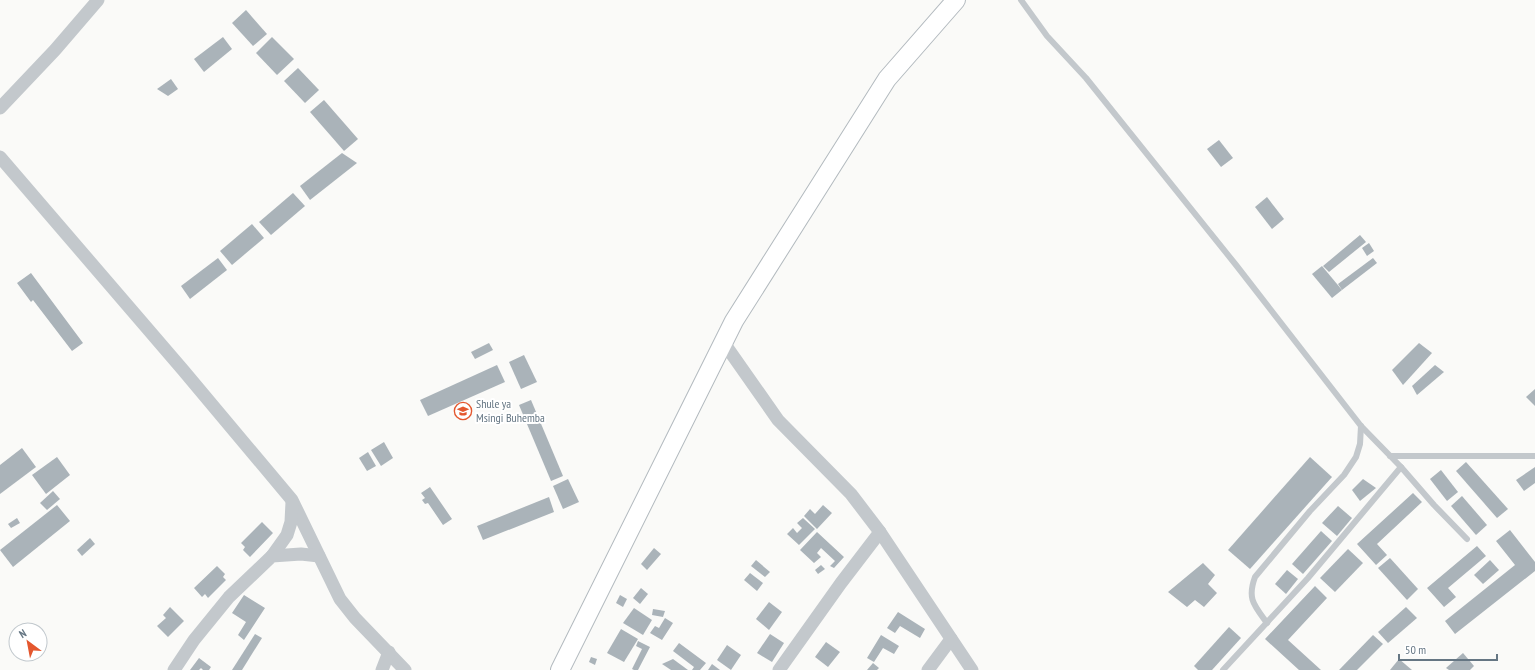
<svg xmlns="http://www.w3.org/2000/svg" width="1535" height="670" font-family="'PT Sans Narrow',sans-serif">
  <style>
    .building { fill: #aab3b9 }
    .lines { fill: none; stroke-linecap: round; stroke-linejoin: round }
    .secondary-casing { stroke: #b3babf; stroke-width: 20 }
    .lane { stroke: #c3c8cc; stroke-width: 6 }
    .street { stroke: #c3c8cc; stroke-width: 13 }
    .secondary { stroke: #fff; stroke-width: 18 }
    .labels { text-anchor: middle; stroke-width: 4; stroke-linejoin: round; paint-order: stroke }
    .poi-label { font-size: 12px; fill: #657683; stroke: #fff; text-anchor: start }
  </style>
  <rect width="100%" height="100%" fill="#fafaf8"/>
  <g class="building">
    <polygon points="246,10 267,34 253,46 232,23"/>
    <polygon points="223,37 232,49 204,72 194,59"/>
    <polygon points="272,37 294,59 277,75 256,53"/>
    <polygon points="298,68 319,90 305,103 284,81"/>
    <polygon points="171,79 178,89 168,96 157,89"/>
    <polygon points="324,100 358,139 344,151 310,112"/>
    <polygon points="1219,140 1233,158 1221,167 1207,149"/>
    <polygon points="342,153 357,163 310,200 300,186"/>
    <polygon points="293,193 305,206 271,235 259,222"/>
    <polygon points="1267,197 1284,219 1272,229 1255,207"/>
    <polygon points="252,224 264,238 232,265 220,251"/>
    <polygon points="1360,235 1366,242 1329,272 1323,266"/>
    <polygon points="1369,243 1374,251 1367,256 1362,248"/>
    <polygon points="218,258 227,270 190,299 181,286"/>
    <polygon points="1373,258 1377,263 1342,290 1338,284"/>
    <polygon points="1322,266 1342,290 1332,298 1312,274"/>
    <polygon points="31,273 83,343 72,351 33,300 31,302 17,283"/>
    <polygon points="489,343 493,350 475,359 471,352"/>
    <polygon points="1419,343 1432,353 1403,385 1392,370"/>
    <polygon points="524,355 537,382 521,389 509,362"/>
    <polygon points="497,365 505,382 428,416 420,400"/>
    <polygon points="1435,365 1444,372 1417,395 1412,386"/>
    <polygon points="1535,389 1535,406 1526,397"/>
    <polygon points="531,400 563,476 551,481 519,405"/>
    <polygon points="384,442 393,458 381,466 371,450"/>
    <polygon points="22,448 36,467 0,494 0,465"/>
    <polygon points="368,452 376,466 367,471 359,458"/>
    <polygon points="57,457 70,475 46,494 32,475"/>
    <polygon points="1310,457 1332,477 1250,569 1228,550"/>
    <polygon points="1466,462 1508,509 1497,518 1456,471"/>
    <polygon points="1535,467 1535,483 1524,491 1516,480"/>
    <polygon points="1441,470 1458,492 1447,501 1430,479"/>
    <polygon points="568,479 579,502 563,509 553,486"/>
    <polygon points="1363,479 1376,488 1360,501 1352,490"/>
    <polygon points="430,487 452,519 443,525 428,503 425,504 422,500 425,498 421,493"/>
    <polygon points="53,491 60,499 47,510 40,503"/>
    <polygon points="1413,493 1422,502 1377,544 1387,555 1376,565 1357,544"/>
    <polygon points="1462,496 1487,525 1476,535 1451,506"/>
    <polygon points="549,497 554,512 483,540 477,526"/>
    <polygon points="57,505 70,521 13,567 0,550"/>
    <polygon points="823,505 832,513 817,529 804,516 810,509 815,514"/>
    <polygon points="1338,506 1352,518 1337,536 1322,523"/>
    <polygon points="17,518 20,523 11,528 8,524"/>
    <polygon points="803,518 815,529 799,545 787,534 793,528 797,533 802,528 797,523"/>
    <polygon points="262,522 273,533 250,557 243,550 245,547 241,543"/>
    <polygon points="1510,530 1535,562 1535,571 1455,634 1445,621 1515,565 1496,541"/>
    <polygon points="1321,531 1332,541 1303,574 1292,564"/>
    <polygon points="817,532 844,557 834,568 830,566 835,561 821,548 817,553 821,557 814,563 800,550"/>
    <polygon points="90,538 95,544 82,556 77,550"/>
    <polygon points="1477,546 1486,556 1448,588 1456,597 1444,607 1427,588"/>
    <polygon points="654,548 661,554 647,570 641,564"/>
    <polygon points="1348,549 1363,563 1335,592 1320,578"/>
    <polygon points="1390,558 1418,589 1407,600 1378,568"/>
    <polygon points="756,560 770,572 765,577 751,566"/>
    <polygon points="1490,560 1499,570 1483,584 1474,575"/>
    <polygon points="1203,563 1215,575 1208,584 1217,593 1204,607 1195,600 1187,607 1168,592"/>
    <polygon points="821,565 825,569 818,574 815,570"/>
    <polygon points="217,566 225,574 223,577 226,580 208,598 205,594 202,597 194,588"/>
    <polygon points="1287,570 1298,579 1286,594 1275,584"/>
    <polygon points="750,573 763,583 757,591 744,580"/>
    <polygon points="1315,586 1327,598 1288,640 1321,670 1299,670 1265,639"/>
    <polygon points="641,588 648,594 640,604 633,598"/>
    <polygon points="244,595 265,608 244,640 238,635 246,622 232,613"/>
    <polygon points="620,595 627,599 623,607 616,603"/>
    <polygon points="769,602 782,612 769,630 756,619"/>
    <polygon points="170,607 184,621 168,637 157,626 166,618 163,615"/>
    <polygon points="1406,607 1417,618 1388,643 1378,632"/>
    <polygon points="634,608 652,620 643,635 623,623"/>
    <polygon points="653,609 665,611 663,617 652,615"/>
    <polygon points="898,612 925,629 920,638 900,626 895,633 887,628"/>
    <polygon points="665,618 673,623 662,640 650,633 655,626 659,628"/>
    <polygon points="1229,627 1241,638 1212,670 1198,670 1194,666"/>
    <polygon points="621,629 638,639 624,662 607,653"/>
    <polygon points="255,634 262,638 242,670 232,670"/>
    <polygon points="770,634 784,643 772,662 757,653"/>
    <polygon points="881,635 899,646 894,654 883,648 874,662 867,658"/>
    <polygon points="1373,635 1383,644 1357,670 1339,670"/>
    <polygon points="638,641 650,647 638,670 634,670 632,669 642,649 636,646"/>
    <polygon points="826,642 840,652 828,667 815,657"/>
    <polygon points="679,643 706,663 700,670 692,670 694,667 673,651"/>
    <polygon points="727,645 741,655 731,670 717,660"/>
    <polygon points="1463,653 1474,666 1470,670 1449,670 1446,668"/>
    <polygon points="591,657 597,659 595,665 589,662"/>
    <polygon points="199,658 211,667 209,670 203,670 201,668 199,670 190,670"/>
    <polygon points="673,659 688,670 671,670 662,664"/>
    <polygon points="1399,659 1412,670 1390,670"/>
    <polygon points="873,663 879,668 877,670 867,670"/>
    <polygon points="712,664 720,670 708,670"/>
  </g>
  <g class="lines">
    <defs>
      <polyline id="secondary" points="560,670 734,321 887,79 956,0"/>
    </defs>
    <use href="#secondary" class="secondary-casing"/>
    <g class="lane">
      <polyline points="1021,0 1047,36 1086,78 1236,265 1361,426 1401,467 1434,505 1467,539"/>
      <polyline points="1390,456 1535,456"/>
      <path d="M1267,623c-13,-18 -20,-24 -12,-46l55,-66 34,-36 12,-18 4,-13 1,-18"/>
      <polyline points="1223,670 1308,578 1401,467"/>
    </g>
    <g class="street">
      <polyline points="0,108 55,50 98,0"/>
      <polyline points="0,157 183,370 292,500 340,599 355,618 405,670"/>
      <polyline points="724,343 778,420 851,494 880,532 972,670"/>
      <polyline points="272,556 287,535 291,522 292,502"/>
      <polyline points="174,670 194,640 229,597 272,556 301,554 319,556"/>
      <polyline points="382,670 389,652"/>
      <polyline points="779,670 841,583 880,532"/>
      <polyline points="928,670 951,639"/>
    </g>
    <use href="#secondary" class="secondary"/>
  </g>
  <defs>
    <symbol id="school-ring" viewBox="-11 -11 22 22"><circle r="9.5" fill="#fff" stroke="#e4572e" stroke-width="1.5"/><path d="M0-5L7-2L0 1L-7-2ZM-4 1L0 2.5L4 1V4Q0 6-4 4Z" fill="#e4572e"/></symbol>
  </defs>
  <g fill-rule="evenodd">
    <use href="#school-ring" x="453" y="401" width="20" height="20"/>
  </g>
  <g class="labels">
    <g class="poi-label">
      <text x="476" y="408">Shule ya<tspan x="476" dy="14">Msingi Buhemba</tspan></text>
    </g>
  </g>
  <g transform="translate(28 642) rotate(328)"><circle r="19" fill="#ffffff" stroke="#c1c8cd"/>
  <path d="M0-3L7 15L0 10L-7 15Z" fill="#e4572e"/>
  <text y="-6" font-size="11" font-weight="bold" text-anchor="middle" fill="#657683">N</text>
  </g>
  <path d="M1399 654v6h98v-6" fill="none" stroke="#657683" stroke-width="2"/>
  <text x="1405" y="654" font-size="12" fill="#657683" stroke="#ffffff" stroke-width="3" paint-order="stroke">50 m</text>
</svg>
